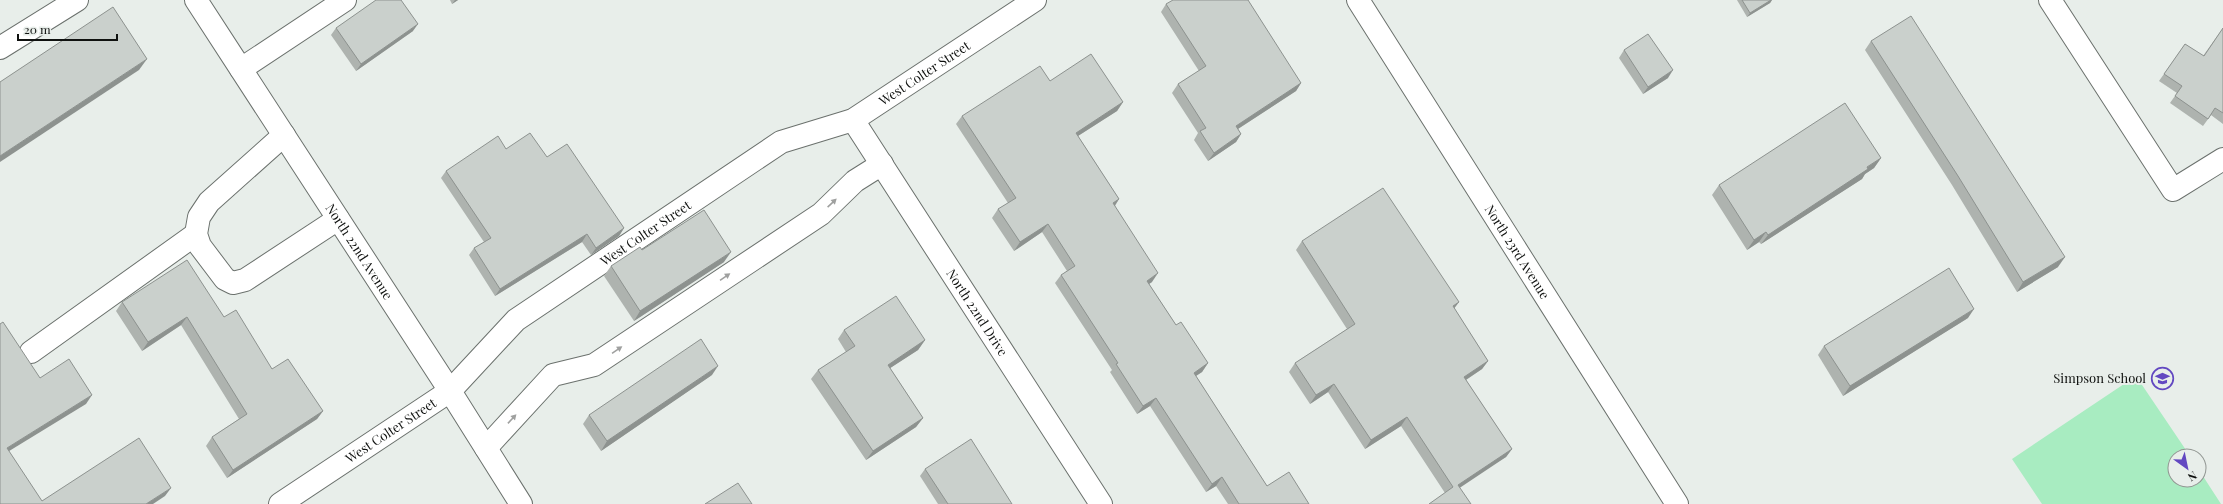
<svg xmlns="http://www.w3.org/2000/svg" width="2223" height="504" font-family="'Playfair Display',serif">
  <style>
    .green { fill: #a8ecc1 }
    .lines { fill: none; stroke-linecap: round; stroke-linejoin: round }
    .minor-casing { stroke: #6b716d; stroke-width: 24 }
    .minor { stroke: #fff; stroke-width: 22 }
    .wall { fill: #aeb3af }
    .shaded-wall { fill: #8d928f }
    .building { fill: #cad0cc; stroke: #8d928f }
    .oneway { fill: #9fa09f }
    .labels { text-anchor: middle; stroke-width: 4; stroke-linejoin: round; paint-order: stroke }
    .street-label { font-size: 13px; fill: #0f110f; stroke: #e8eeea }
    .poi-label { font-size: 13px; fill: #0f110f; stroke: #e8eeea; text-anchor: end }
  </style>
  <rect width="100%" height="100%" fill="#e8eeea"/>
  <polygon class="green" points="2136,376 2190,456 2175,456 2175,480 2199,480 2199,470 2221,504 2042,504 2012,459"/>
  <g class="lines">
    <defs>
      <g id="minor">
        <path id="s1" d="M196,0l254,391 71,113"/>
        <path id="s2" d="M1358,0l319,504"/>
        <polyline points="2050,0 2173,190 2223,159"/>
        <polyline points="0,48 77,0"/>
        <polyline points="241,69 345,0"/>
        <path id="s3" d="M853,120l248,384"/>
        <polyline points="284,135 209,202 199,217 196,234 200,246 225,279 233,283 245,280 338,219"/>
        <polyline points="31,352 196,234"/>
        <polyline points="486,448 553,375 594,365 821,214 855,181 882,164"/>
        <path id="s4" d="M280,504l170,-113 66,-71 265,-178 72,-22 182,-120"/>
      </g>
    </defs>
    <use href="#minor" class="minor-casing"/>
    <use href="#minor" class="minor"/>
  </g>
  <g class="wall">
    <polygon points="450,0 458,0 452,4"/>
    <polygon points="1737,0 1772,0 1770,3 1747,17"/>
    <polygon points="1166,4 1301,83 1296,91 1238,129 1241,134 1236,142 1208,161 1194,140 1198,133 1172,93 1178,84 1199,71 1161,12"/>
    <polygon points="336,28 413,31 356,71 331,35"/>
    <polygon points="2223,28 2223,124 2211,115 2203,126 2170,103 2177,93 2159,81 2185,44 2203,56"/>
    <polygon points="1871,41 2058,267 2017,292 1952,185 1865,50"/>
    <polygon points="1624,50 1668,78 1643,94 1619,58"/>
    <polygon points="1050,81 1123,102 1117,111 1078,136 1119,199 1115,206 1152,282 1149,284 1176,325 1208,363 1202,372 1196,376 1267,486 1309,504 1228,504 1216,486 1206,492 1150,406 1137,414 1110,372 1112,370 1055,283 1061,275 1067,271 1042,232 1014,251 992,218 998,209 1008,203 956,124 962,116"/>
    <polygon points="506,149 547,157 624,228 619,236 591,255 582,242 495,296 469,255 474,248 484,242 441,178 446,171"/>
    <polygon points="1881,158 1874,168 1865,174 1862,179 1761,244 1759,242 1747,250 1712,195 1719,185"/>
    <polygon points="1302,241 1459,302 1454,308 1488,361 1482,369 1466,380 1512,449 1506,457 1445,493 1401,426 1365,449 1328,392 1310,404 1289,372 1295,363 1347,329 1296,250"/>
    <polygon points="642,250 724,262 634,321 604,276 611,266"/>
    <polygon points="122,302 224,317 272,369 323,411 317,419 227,478 206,446 212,437 239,419 181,325 142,351 116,311"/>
    <polygon points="1968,318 1843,396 1818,355 1824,346"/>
    <polygon points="844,330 925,340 918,350 890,368 923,418 916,427 866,460 811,379 818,370 846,352 838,339"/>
    <polygon points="712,375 601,451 583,424 589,415"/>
    <polygon points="925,469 1012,504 938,504 920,476"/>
  </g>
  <g class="shaded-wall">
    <polygon points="455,0 458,0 452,4"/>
    <polygon points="1771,0 1772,0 1770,3 1747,17 1750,13"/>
    <polygon points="418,24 413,31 356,71 361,64"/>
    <polygon points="147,59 139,70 0,162 0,156"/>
    <polygon points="1673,70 1668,78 1643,94 1648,87"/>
    <polygon points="1301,83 1296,91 1230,134 1236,126"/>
    <polygon points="1123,102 1117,111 1070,141 1076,133"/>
    <polygon points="1241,134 1236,142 1208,161 1214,153"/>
    <polygon points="1881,158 1874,168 1865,174 1862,179 1761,244 1768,235"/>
    <polygon points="1119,199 1113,208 1113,203"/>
    <polygon points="1048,224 1042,232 1014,251 1020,242"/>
    <polygon points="624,228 619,236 591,255 596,248"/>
    <polygon points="1766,232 1759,242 1747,250 1754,240"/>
    <polygon points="587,234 582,242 495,296 500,289"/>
    <polygon points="731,252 724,262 634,321 640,311"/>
    <polygon points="2065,257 2058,267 2017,292 2023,282"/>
    <polygon points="1158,273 1152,282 1141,289 1147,281"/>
    <polygon points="1459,302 1453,310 1453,306"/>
    <polygon points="1974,309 1968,318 1843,396 1850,386"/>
    <polygon points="187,317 181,325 142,351 148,342"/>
    <polygon points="925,340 918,350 881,374 888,365"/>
    <polygon points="1488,361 1482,369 1458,385 1464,377"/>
    <polygon points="1208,363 1202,372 1188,381 1194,373"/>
    <polygon points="718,366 712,375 601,451 607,441"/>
    <polygon points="1334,384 1328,392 1310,404 1316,395"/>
    <polygon points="92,395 86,404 1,456 7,448"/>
    <polygon points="1156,398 1150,406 1137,414 1143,406"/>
    <polygon points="323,411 317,419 227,478 233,470"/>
    <polygon points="1407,417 1401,426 1365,449 1371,440"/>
    <polygon points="923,418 916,427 866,460 873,451"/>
    <polygon points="1512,449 1506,457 1452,493 1458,485"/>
    <polygon points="1222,477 1216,486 1206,492 1212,484"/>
    <polygon points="171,488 165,496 153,504 146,504"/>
  </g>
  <g class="building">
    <polygon points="376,0 401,0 418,24 361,64 336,28"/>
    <polygon points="1173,0 1248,0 1301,83 1236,126 1241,134 1214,153 1200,131 1206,128 1178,84 1206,66 1166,4"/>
    <polygon points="1742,0 1771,0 1750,13"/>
    <polygon points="113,7 147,59 0,156 0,82"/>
    <polygon points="1911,16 2065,257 2023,282 1958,176 1871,41"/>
    <polygon points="2223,28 2223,113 2215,108 2208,119 2175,96 2182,86 2164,74 2185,44 2204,56"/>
    <polygon points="1648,34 1673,70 1648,87 1624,50"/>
    <polygon points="1091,54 1123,102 1076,133 1119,199 1113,203 1158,273 1147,281 1176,325 1181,322 1208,363 1194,373 1267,486 1289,472 1309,504 1239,504 1222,477 1212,484 1156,398 1143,406 1116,364 1118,363 1061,275 1075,266 1048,224 1020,242 998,209 1016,198 962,116 1040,66 1050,81"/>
    <polygon points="1845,103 1881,158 1867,167 1868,169 1768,235 1766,232 1754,240 1719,185"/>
    <polygon points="530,133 547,157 567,144 624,228 596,248 587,234 500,289 474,248 491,238 446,171 498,136 506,149"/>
    <polygon points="1383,188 1459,302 1453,306 1488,361 1464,377 1512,449 1458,485 1471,504 1429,504 1453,487 1407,417 1371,440 1334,384 1316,395 1295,363 1355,324 1302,241"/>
    <polygon points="704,210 731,252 640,311 611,266 640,247 642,250"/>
    <polygon points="187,260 224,317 236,310 272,369 288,359 323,411 233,470 212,437 247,414 187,317 148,342 122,302"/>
    <polygon points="1949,268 1974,309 1850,386 1824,346"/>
    <polygon points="896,296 925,340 888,365 923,418 873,451 818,370 855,346 844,330"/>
    <polygon points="3,322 40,378 69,359 92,395 7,448 42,501 139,438 171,488 146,504 0,504 0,324"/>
    <polygon points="701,339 718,366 607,441 589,415"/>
    <polygon points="971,439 1012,504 948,504 925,469"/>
    <polygon points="738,483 752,504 705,504"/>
  </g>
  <defs><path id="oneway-solid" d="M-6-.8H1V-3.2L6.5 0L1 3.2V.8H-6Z"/></defs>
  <g class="oneway">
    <use href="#oneway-solid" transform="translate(832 203) rotate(-43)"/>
    <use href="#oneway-solid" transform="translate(725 277) rotate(-34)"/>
    <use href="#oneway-solid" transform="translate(617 350) rotate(-34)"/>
    <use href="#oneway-solid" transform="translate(512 419) rotate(-47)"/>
  </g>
  <defs>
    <symbol id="school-ring" viewBox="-11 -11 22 22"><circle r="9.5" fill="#e8eeea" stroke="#6248c1" stroke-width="1.5"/><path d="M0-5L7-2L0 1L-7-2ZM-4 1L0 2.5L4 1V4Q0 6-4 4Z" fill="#6248c1"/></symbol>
  </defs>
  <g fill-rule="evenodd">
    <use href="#school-ring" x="2150" y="366" width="25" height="25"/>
  </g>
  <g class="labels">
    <g class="street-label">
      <text dy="5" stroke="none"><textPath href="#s4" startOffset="781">West Colter Street</textPath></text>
      <text dy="5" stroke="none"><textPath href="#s4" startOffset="457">West Colter Street</textPath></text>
      <text dy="5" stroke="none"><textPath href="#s1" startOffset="300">North 22nd Avenue</textPath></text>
      <text dy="5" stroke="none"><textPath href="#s2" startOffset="298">North 23rd Avenue</textPath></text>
      <text dy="5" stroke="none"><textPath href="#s3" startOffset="229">North 22nd Drive</textPath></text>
      <text dy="5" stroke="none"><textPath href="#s4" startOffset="133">West Colter Street</textPath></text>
    </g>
    <g class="poi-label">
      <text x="2146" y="383">Simpson School</text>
    </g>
  </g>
  <g transform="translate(2187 468) rotate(147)"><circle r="19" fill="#e8eeea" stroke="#919692"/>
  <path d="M0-3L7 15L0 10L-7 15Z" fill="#6248c1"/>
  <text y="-6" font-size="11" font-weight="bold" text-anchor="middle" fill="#0f110f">N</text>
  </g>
  <path d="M18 34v6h99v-6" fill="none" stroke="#0f110f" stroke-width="2"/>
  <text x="24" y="34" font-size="12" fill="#0f110f" stroke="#e8eeea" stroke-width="3" paint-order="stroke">20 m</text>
</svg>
